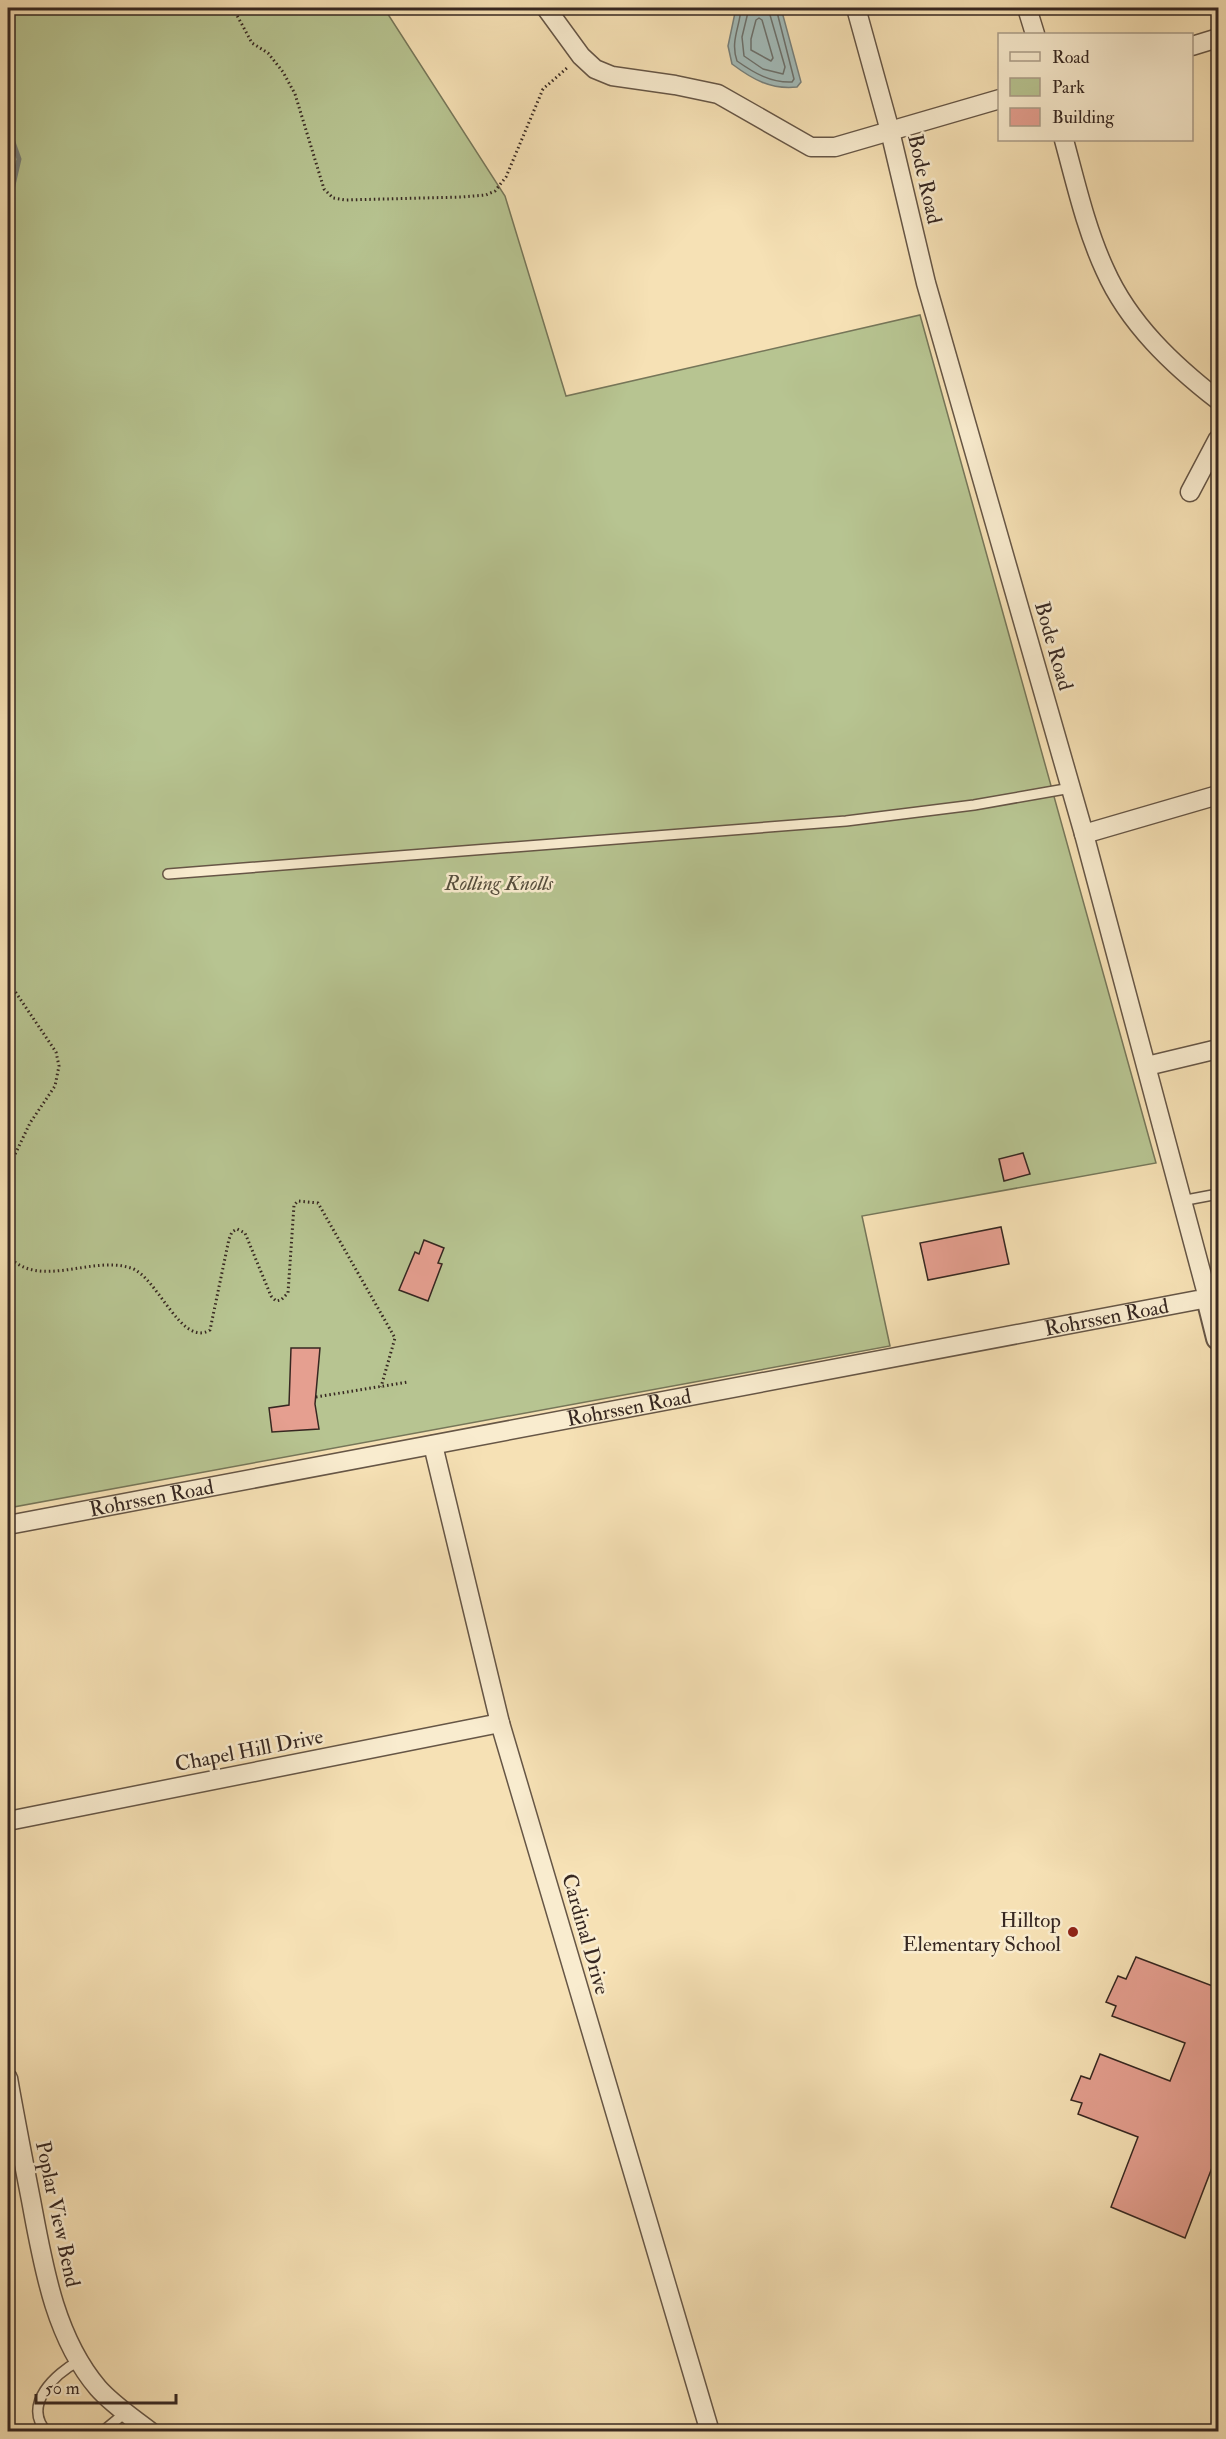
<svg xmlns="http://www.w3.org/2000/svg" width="1226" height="2439" font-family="'IM FELL Double Pica',serif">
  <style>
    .green { fill: #b7c491; stroke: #767659; stroke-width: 1.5 }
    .water { fill: #a2bbb9; stroke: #77807c; stroke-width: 1.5 }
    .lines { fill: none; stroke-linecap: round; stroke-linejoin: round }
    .shore { stroke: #6c716d; stroke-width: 1.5 }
    .stream { stroke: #77807c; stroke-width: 5 }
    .building { fill: #e59f90; stroke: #362721; stroke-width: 1.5 }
    .service-casing { stroke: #665646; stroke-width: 12 }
    .minor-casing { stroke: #665646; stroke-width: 21 }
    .tertiary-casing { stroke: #665646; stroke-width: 26 }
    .path { stroke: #362721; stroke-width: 3; stroke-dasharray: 1.5 3; stroke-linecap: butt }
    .service { stroke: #f9eccf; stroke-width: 9 }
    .minor { stroke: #f9eccf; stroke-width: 18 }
    .tertiary { stroke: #f9eccf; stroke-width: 22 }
    .poi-dot { fill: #8f2418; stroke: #f9eccf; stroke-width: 2 }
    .labels { text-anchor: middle; stroke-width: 5; stroke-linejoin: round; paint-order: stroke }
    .street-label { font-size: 21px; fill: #362721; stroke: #f9eccf }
    .park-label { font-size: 21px; font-style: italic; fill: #564e3d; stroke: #f9eccf }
    .poi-label { font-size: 21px; fill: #362721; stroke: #f9eccf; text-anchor: end }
  </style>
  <rect width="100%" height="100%" fill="#f6e1b5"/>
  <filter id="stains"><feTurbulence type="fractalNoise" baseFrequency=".00333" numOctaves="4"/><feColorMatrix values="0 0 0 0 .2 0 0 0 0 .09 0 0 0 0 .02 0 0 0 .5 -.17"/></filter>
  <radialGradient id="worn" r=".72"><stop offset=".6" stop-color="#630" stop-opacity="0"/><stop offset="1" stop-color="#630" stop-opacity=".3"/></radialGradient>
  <polygon class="green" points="8,8 384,8 505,196 566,396 920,315 1156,1163 862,1216 890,1346 8,1508"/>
  <path class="water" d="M736,8h45l20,74 -4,5c-26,3 -45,-8 -65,-23l-4,-18z"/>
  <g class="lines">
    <g class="shore">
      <path d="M741,8c-1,19 -11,33 -4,53 17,12 34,22 55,21l2,-3 -18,-71"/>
      <polyline points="749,8 742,37 744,56 763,69 783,74 785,67 768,8"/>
      <polygon points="759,18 762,20 773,58 771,61 751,50 751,39 756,20"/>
    </g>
    <polyline class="stream" points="8,128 19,159 8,207"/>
  </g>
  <g class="building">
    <polygon points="1023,1153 1030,1174 1004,1181 999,1159"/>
    <polygon points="1001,1227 1009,1264 928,1280 920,1243"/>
    <polygon points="424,1240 444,1248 438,1263 442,1264 428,1301 399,1290 415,1252 419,1254"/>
    <polygon points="291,1348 320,1348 315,1404 319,1429 272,1432 269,1408 289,1405"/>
    <polygon points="1136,1957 1218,1988 1218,2152 1185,2238 1111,2207 1138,2137 1078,2114 1082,2103 1071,2100 1081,2076 1090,2079 1100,2054 1170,2081 1185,2043 1112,2016 1116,2006 1106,2002 1118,1976 1126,1979"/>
  </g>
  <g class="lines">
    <defs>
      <g id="service">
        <polyline points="168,874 846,821 974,805 1071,788"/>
        <polyline points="1181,1201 1218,1194"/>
        <path d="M47,2432c-26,-27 9,-59 32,-71"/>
        <polyline points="102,2432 125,2413"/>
      </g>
      <g id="minor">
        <polyline points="546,8 581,56 595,69 612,76 675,85 718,94 811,147 835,147 1000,99"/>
        <polyline points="1027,8 1035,34"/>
        <polyline points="1192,46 1218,38"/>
        <path d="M1064,140c12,44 22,89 41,130 24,54 68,95 113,130"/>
        <polyline points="1190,492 1218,439"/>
        <polyline points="1084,834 1218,795"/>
        <polyline points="1147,1066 1218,1049"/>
        <polyline points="433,1445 500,1723 710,2432"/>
        <path id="s1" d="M8,1525l1200,-227 -124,-464 -158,-551 -36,-152 -34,-123"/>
        <polyline points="8,1821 500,1723"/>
        <path d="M8,2078c7,40 15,81 23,122 12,64 23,136 67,188 15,17 35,30 53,44"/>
      </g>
      <polyline id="tertiary" points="1208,1298 1218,1338"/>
    </defs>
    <use href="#service" class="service-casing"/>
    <use href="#minor" class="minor-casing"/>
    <use href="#tertiary" class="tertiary-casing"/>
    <g class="path">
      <polyline points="233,8 252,43 268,53 283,72 295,94 324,189 333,198 345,200 462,197 486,195 495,191 506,177 543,89 567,68"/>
      <polyline points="8,981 56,1052 59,1066 55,1086 30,1123 8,1169"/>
      <path d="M8,1256c32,34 83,-1 123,12 27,9 50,80 79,62l19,-91 3,-7 5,-3 8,4 26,63 5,5 5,-1 7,-7 6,-88 4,-4 20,2 77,135 -14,49"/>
      <polyline points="316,1397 408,1382"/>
    </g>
    <use href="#service" class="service"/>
    <use href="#minor" class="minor"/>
    <use href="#tertiary" class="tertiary"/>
  </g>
  <circle class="poi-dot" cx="1073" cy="1932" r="6"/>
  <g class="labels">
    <g class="street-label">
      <text transform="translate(925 179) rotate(77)" y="7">Bode Road</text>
      <text transform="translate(1054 646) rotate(74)" y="7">Bode Road</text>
      <text dy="7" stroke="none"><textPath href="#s1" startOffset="1118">Rohrssen Road</textPath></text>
      <text dy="7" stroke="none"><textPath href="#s1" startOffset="632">Rohrssen Road</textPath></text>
      <text dy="7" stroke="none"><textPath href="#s1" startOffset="146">Rohrssen Road</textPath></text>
      <text transform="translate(249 1750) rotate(-11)" y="7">Chapel Hill Drive</text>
      <text transform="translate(586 1934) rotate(74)" y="7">Cardinal Drive</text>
      <text transform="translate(58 2214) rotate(78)" y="7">Poplar View Bend</text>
    </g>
    <g class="park-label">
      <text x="499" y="890">Rolling Knolls</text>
    </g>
    <g class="poi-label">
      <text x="1061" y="1927">Hilltop<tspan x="1061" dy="24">Elementary School</tspan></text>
    </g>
  </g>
  <rect width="1226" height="2439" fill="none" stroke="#f6e1b5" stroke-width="30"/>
  <rect x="9" y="9" width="1208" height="2421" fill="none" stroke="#362721" stroke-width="3"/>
  <rect x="15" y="15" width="1196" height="2409" fill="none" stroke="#362721" stroke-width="1.5"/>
  <rect x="998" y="33" width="195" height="108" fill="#f9eccf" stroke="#ab9d89" stroke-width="1.5"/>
  <rect x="1010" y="52" width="30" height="9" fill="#f9eccf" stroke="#ab9d89" stroke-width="1.5"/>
  <text x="1052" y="63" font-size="18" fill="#362721">Road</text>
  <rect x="1010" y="78" width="30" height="18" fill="#b7c491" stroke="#ab9d89" stroke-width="1.5"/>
  <text x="1052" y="93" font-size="18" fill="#362721">Park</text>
  <rect x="1010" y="108" width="30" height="18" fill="#e59f90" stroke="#ab9d89" stroke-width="1.5"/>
  <text x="1052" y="123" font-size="18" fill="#362721">Building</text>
  <path d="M36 2394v9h140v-9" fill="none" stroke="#362721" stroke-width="3"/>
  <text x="45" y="2394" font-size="18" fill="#362721" stroke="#f9eccf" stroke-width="4.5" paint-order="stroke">50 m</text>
  <rect width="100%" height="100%" filter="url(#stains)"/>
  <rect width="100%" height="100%" fill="url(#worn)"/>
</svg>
